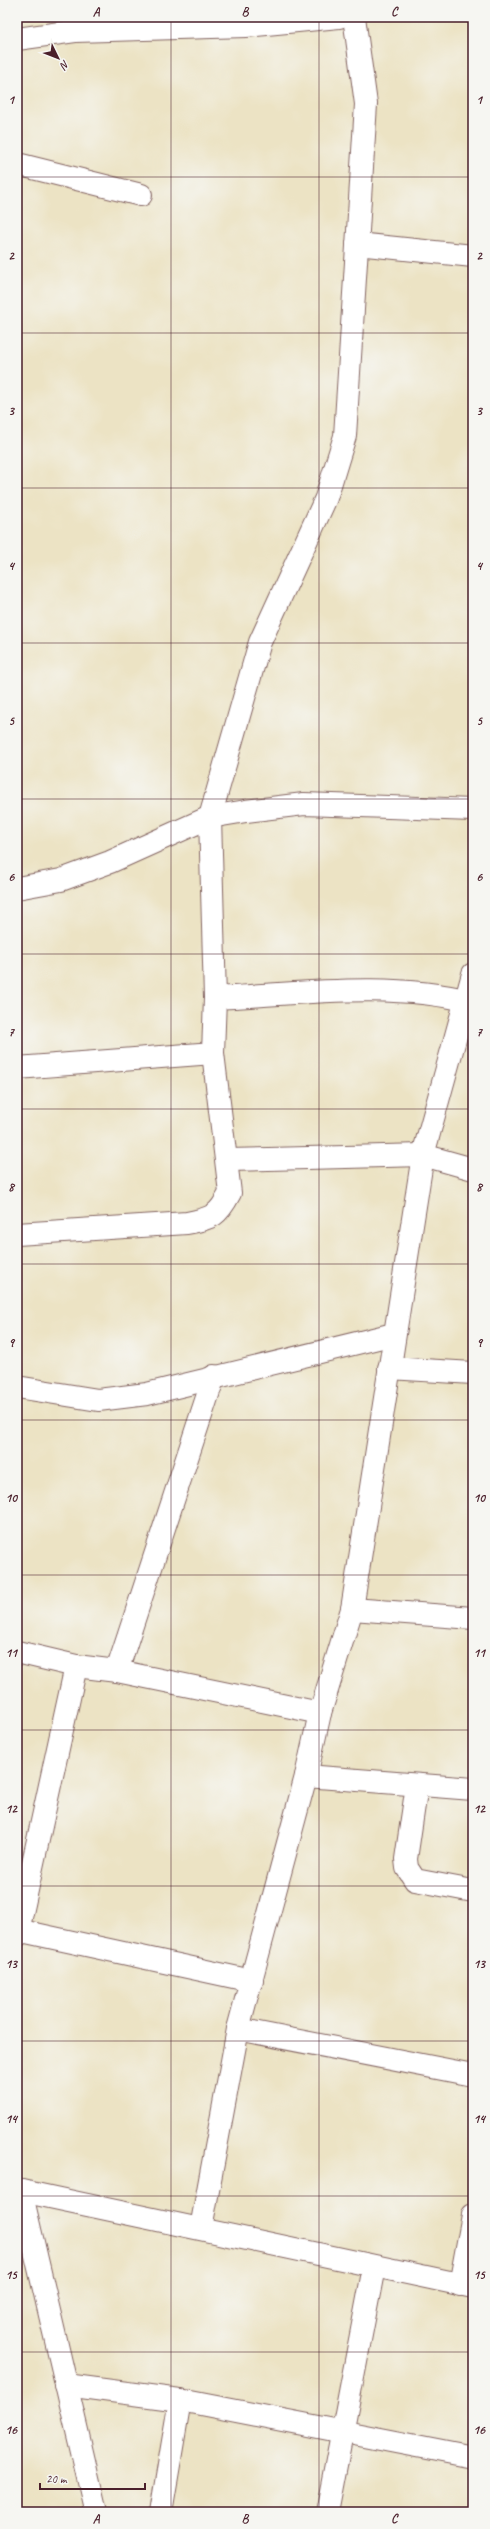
<svg xmlns="http://www.w3.org/2000/svg" width="490" height="2529" font-family="Caveat,sans-serif">
  <style>
    .lines { fill: none; stroke-linecap: round; stroke-linejoin: round }
    .minor-casing { stroke: #836461; stroke-width: 24 }
    .minor { stroke: #fff; stroke-width: 22 }
    .grid { fill: none; stroke: #4a1f2b; stroke-width: 1; stroke-opacity: 0.55 }
    .neatline { fill: none; stroke: #4a1f2b; stroke-width: 1.5 }
    .grid-label { font-size: 13px; text-anchor: middle; font-weight: bold; fill: #4a1f2b }
  </style>
  <rect width="100%" height="100%" fill="#f6f6f2"/>
  <filter id="ink" filterUnits="userSpaceOnUse"><feTurbulence type="fractalNoise" baseFrequency=".025" numOctaves="2"/><feDisplacementMap in="SourceGraphic" scale="8" xChannelSelector="R" yChannelSelector="G"/><feConvolveMatrix kernelMatrix="1 2 1 2 8 2 1 2 1" color-interpolation-filters="sRGB"/></filter>
  <filter id="wash" filterUnits="userSpaceOnUse"><feTurbulence type="fractalNoise" baseFrequency=".012" numOctaves="4" result="noise"/><feDisplacementMap in="SourceGraphic" scale="16" xChannelSelector="R" yChannelSelector="G"/><feGaussianBlur stdDeviation="0.9" result="paint"/><feColorMatrix in="noise" values="0 0 0 0 0 0 0 0 0 0 0 0 0 0 0 0 0 1.4 0 .05"/><feComposite in="paint" operator="in"/></filter>
  <g filter="url(#wash)">
    <rect width="100%" height="100%" fill="#ece3c4"/>
  </g>
  <g filter="url(#ink)">
    <g class="lines">
      <defs>
        <g id="minor">
          <polyline points="17,39 75,31 246,26 339,17"/>
          <polyline points="17,164 141,195"/>
          <polyline points="357,244 473,256"/>
          <polyline points="17,888 61,880 110,862 210,817 246,811 304,804 473,810"/>
          <path d="M215,998c84,-4 175,-17 258,4"/>
          <polyline points="17,1068 213,1053"/>
          <polyline points="228,1160 423,1155 473,1169"/>
          <path d="M17,1234l170,-11c26,-5 31,-7 43,-30l-17,-140 2,-55 -5,-181 50,-175 66,-144 19,-62 21,-332 -12,-87"/>
          <polyline points="389,1368 473,1373"/>
          <polyline points="17,1387 98,1400 147,1394 394,1334"/>
          <polyline points="352,1609 473,1618"/>
          <polyline points="17,1652 76,1666 117,1671 320,1713"/>
          <polyline points="117,1671 214,1376"/>
          <polyline points="306,1776 473,1789"/>
          <polyline points="417,1785 406,1859 407,1868 415,1880 473,1891"/>
          <polyline points="17,1930 252,1981"/>
          <polyline points="17,1936 76,1666"/>
          <polyline points="238,2029 473,2075"/>
          <polyline points="17,2190 473,2287"/>
          <polyline points="21,2191 96,2512"/>
          <polyline points="201,2228 238,2029 306,1776 320,1713 352,1609 423,1155 473,974"/>
          <polyline points="460,2285 473,2215"/>
          <polyline points="66,2385 180,2400"/>
          <polyline points="161,2512 180,2400 473,2457"/>
          <polyline points="327,2512 374,2267"/>
        </g>
      </defs>
      <use href="#minor" class="minor-casing"/>
      <use href="#minor" class="minor"/>
    </g>
  </g>
  <path class="grid" d="M171,17v2495M319,17v2495M17,177h456M17,333h456M17,488h456M17,643h456M17,799h456M17,954h456M17,1109h456M17,1264h456M17,1420h456M17,1575h456M17,1730h456M17,1886h456M17,2041h456M17,2196h456M17,2352h456"/>
  <rect width="490" height="2529" fill="none" stroke="#f6f6f2" stroke-width="44"/>
  <g transform="translate(58 58) rotate(133)" stroke="#f6f6f2" stroke-width="3" paint-order="stroke">
  <path d="M0-3L7 15L0 10L-7 15Z" fill="#4a1f2b"/>
  <text y="-6" font-size="11" font-weight="bold" text-anchor="middle" fill="#4a1f2b">N</text>
  </g>
  <path d="M40 2483v6h105v-6" fill="none" stroke="#4a1f2b" stroke-width="2"/>
  <text x="46" y="2483" font-size="12" fill="#4a1f2b" stroke="#f6f6f2" stroke-width="3" paint-order="stroke">20 m</text>
  <rect x="22" y="22" width="446" height="2485" class="neatline"/>
  <g class="grid-label">
    <text x="96" y="16">A</text>
    <text x="245" y="16">B</text>
    <text x="394" y="16">C</text>
    <text x="11" y="104">1</text>
    <text x="479" y="104">1</text>
    <text x="11" y="260">2</text>
    <text x="479" y="260">2</text>
    <text x="11" y="415">3</text>
    <text x="479" y="415">3</text>
    <text x="11" y="570">4</text>
    <text x="479" y="570">4</text>
    <text x="11" y="725">5</text>
    <text x="479" y="725">5</text>
    <text x="11" y="881">6</text>
    <text x="479" y="881">6</text>
    <text x="11" y="1036">7</text>
    <text x="479" y="1036">7</text>
    <text x="11" y="1191">8</text>
    <text x="479" y="1191">8</text>
    <text x="11" y="1347">9</text>
    <text x="479" y="1347">9</text>
    <text x="11" y="1502">10</text>
    <text x="479" y="1502">10</text>
    <text x="11" y="1657">11</text>
    <text x="479" y="1657">11</text>
    <text x="11" y="1813">12</text>
    <text x="479" y="1813">12</text>
    <text x="11" y="1968">13</text>
    <text x="479" y="1968">13</text>
    <text x="11" y="2123">14</text>
    <text x="479" y="2123">14</text>
    <text x="11" y="2279">15</text>
    <text x="479" y="2279">15</text>
    <text x="11" y="2434">16</text>
    <text x="479" y="2434">16</text>
    <text x="96" y="2523">A</text>
    <text x="245" y="2523">B</text>
    <text x="394" y="2523">C</text>
  </g>
</svg>
